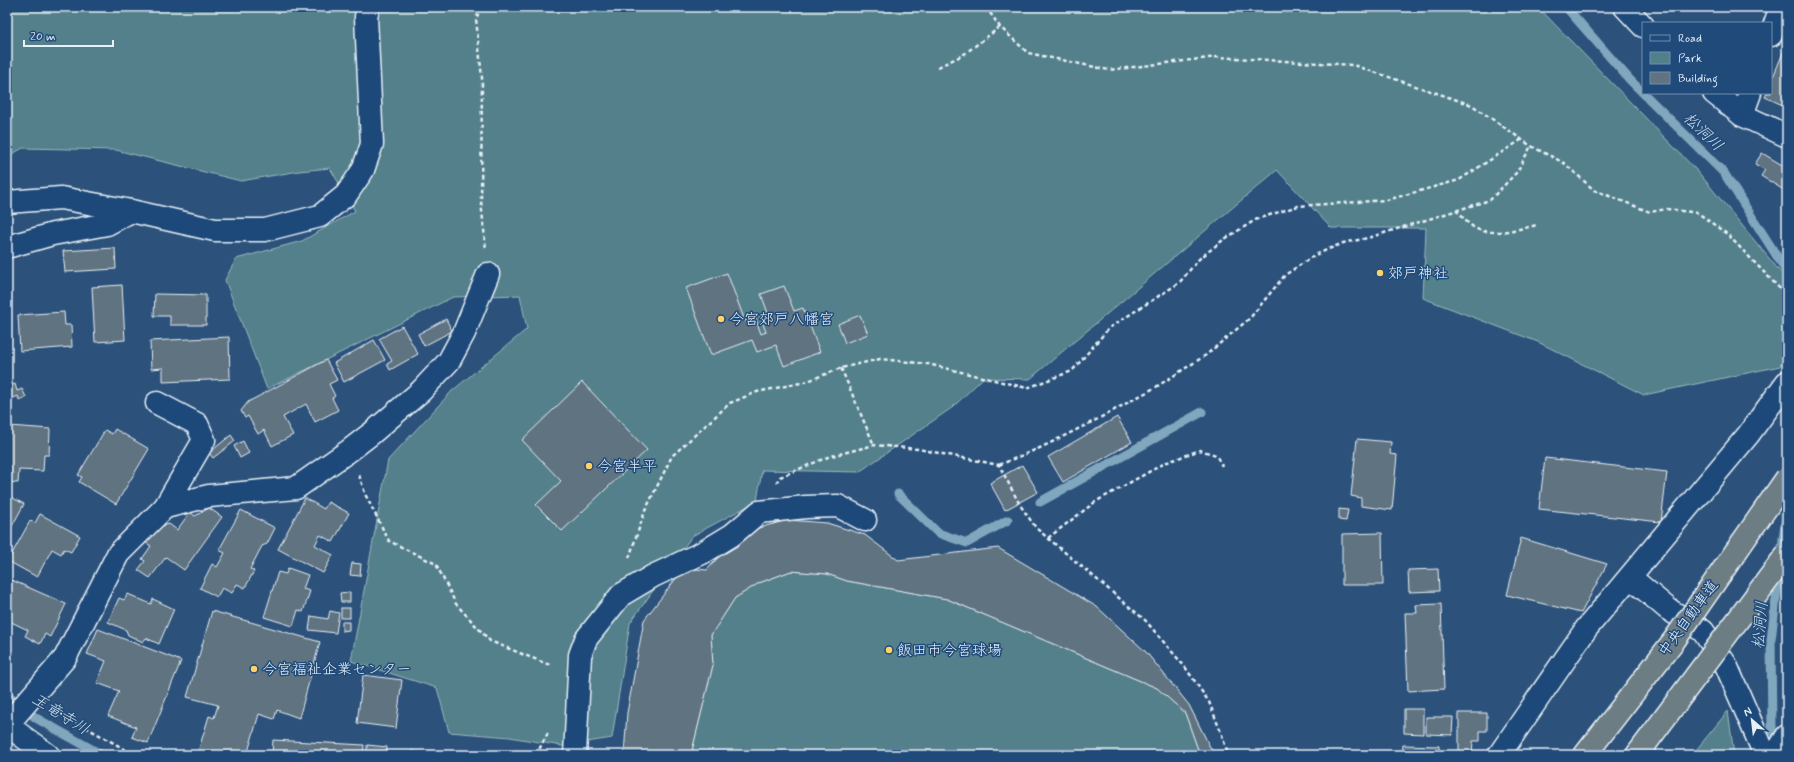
<svg xmlns="http://www.w3.org/2000/svg" width="1794" height="762" font-family="Mynerve,'Klee One',sans-serif">
  <style>
    .green { fill: #52808a; stroke: #9db8c1 }
    .lines { fill: none; stroke-linecap: round; stroke-linejoin: round }
    .stream { stroke: #81a7be; stroke-width: 9 }
    .building { fill: #617381; stroke: #e8f1f8 }
    .minor-casing { stroke: #e8f1f8; stroke-width: 25 }
    .highway-casing { stroke: #e8f1f8; stroke-width: 25 }
    .path { stroke: #e8f1f8; stroke-width: 2.5; stroke-dasharray: 4 3; stroke-linecap: butt }
    .minor { stroke: #1f4a7a; stroke-width: 22 }
    .highway { stroke: #6d7d84; stroke-width: 22 }
    .highway-bridge-casing { stroke: #e8f1f8; stroke-width: 25; stroke-linecap: butt }
    .highway-bridge { stroke: #6d7d84; stroke-width: 22 }
    .poi-dot { fill: #ffd166; stroke: #1f4a7a; stroke-width: 1.5 }
    .labels { text-anchor: middle; stroke-width: 3; stroke-linejoin: round; paint-order: stroke }
    .poi-label { font-size: 15px; fill: #e8f1f8; stroke: #1f4a7a; text-anchor: start }
    .street-label { font-size: 15px; fill: #e8f1f8; stroke: #1f4a7a }
    .water-label { font-size: 16px; font-style: italic; fill: #cedfe9; stroke: #1f4a7a }
  </style>
  <rect width="100%" height="100%" fill="#2c527b"/>
  <filter id="ink" filterUnits="userSpaceOnUse"><feTurbulence type="fractalNoise" baseFrequency=".025" numOctaves="2"/><feDisplacementMap in="SourceGraphic" scale="8" xChannelSelector="R" yChannelSelector="G"/><feConvolveMatrix kernelMatrix="1 2 1 2 8 2 1 2 1" color-interpolation-filters="sRGB"/></filter>
  <g filter="url(#ink)">
    <g class="green">
      <polygon points="7,7 1538,7 1699,173 1787,280 1787,351 1780,366 1644,395 1538,342 1423,298 1426,228 1331,228 1277,170 1030,379 983,378 953,407 859,472 762,470 757,501 692,536 630,623 612,738 562,746 510,737 449,732 437,688 351,661 388,460 452,391 527,329 520,295 453,297 267,389 225,280 236,259 302,241 355,211 330,168 299,171 241,181 116,150 23,148 7,157"/>
      <polygon points="791,571 827,574 847,581 947,599 1157,688 1185,713 1200,755 691,755 713,665 711,635 735,598 759,583"/>
      <polygon points="1728,711 1734,755 1692,755"/>
    </g>
    <g class="lines">
      <g class="stream">
        <polyline points="1566,7 1630,80 1724,173 1787,272"/>
        <polyline points="898,494 938,533 967,543 1008,520"/>
        <polyline points="1040,502 1202,412"/>
        <polyline points="1781,555 1787,507"/>
        <polyline points="1779,574 1771,640 1772,730 1782,743"/>
        <polyline points="7,694 36,718 102,755"/>
      </g>
    </g>
    <g class="building">
      <polygon points="1787,43 1787,107 1765,97 1767,93 1771,93 1771,82"/>
      <polygon points="1762,153 1787,168 1787,192 1761,176 1765,170 1755,164"/>
      <polygon points="115,248 116,269 65,272 63,251"/>
      <polygon points="727,273 745,321 755,317 761,334 766,332 760,316 768,313 761,294 784,286 794,311 803,308 820,352 784,366 776,345 757,352 752,340 711,355 686,288"/>
      <polygon points="122,285 125,340 95,342 92,287"/>
      <polygon points="155,294 206,295 206,325 170,325 170,316 154,316"/>
      <polygon points="64,312 65,325 71,325 72,347 20,351 18,315"/>
      <polygon points="860,315 868,334 845,343 838,324"/>
      <polygon points="446,319 452,331 424,346 418,334"/>
      <polygon points="402,326 418,354 390,370 387,364 392,361 379,339"/>
      <polygon points="229,337 230,379 163,382 163,368 151,369 150,341"/>
      <polygon points="374,340 385,360 344,382 334,363"/>
      <polygon points="326,360 337,380 329,384 335,396 332,398 338,410 315,422 306,404 283,417 293,435 272,446 264,430 258,434 248,416 245,418 241,411 248,402"/>
      <polygon points="582,382 647,450 562,531 536,505 561,481 522,440"/>
      <polygon points="15,384 17,391 22,389 26,397 19,400 18,396 7,401 7,387"/>
      <polygon points="1117,417 1132,442 1063,482 1048,457"/>
      <polygon points="9,426 50,429 49,455 44,455 43,471 19,470 18,483 7,482"/>
      <polygon points="115,429 149,449 116,504 79,482 82,477 78,475 105,430 112,434"/>
      <polygon points="231,435 235,441 213,458 209,453"/>
      <polygon points="1357,439 1391,442 1390,454 1397,455 1392,510 1361,506 1361,498 1351,496"/>
      <polygon points="243,441 249,453 240,458 234,446"/>
      <polygon points="1545,458 1667,472 1661,522 1539,509"/>
      <polygon points="1022,465 1038,492 1005,510 990,483"/>
      <polygon points="7,495 24,504 10,530 7,529"/>
      <polygon points="305,498 324,509 328,502 349,513 333,542 320,535 315,545 333,555 323,573 278,549"/>
      <polygon points="209,508 222,517 184,570 166,557 150,578 138,570 145,561 142,559 151,546 146,543 157,528 169,524 177,530 190,512 195,516"/>
      <polygon points="1339,509 1348,510 1346,521 1339,520"/>
      <polygon points="241,510 275,528 267,544 262,546 250,569 254,571 245,588 237,584 232,593 222,588 217,597 200,588 212,564 217,567 225,553 219,550"/>
      <polygon points="40,514 80,536 71,552 64,549 61,554 52,549 37,577 8,561 30,521 35,523"/>
      <polygon points="788,520 827,523 865,535 898,560 998,548 1097,607 1146,652 1189,705 1214,755 1200,755 1185,713 1157,688 947,599 847,581 827,574 791,571 759,583 735,598 711,635 713,665 691,755 624,755 627,713 644,620 684,568 707,570 729,545 751,530"/>
      <polygon points="1382,533 1383,585 1342,585 1342,534"/>
      <polygon points="1521,538 1607,564 1581,613 1507,595"/>
      <polygon points="352,563 361,564 360,576 350,575"/>
      <polygon points="288,568 308,575 303,589 310,591 303,612 298,610 293,626 264,617 278,572 286,574"/>
      <polygon points="1438,569 1439,591 1409,592 1408,570"/>
      <polygon points="7,578 66,604 50,637 45,634 40,644 25,636 28,630 7,620"/>
      <polygon points="350,592 350,602 341,602 340,593"/>
      <polygon points="128,594 151,604 153,599 174,609 159,644 146,638 143,642 128,635 126,630 108,622 119,598 124,600"/>
      <polygon points="1441,604 1444,689 1408,691 1405,613 1417,613 1416,605"/>
      <rect x="341" y="608" width="9" height="10"/>
      <polygon points="212,611 320,642 299,718 277,710 274,719 259,714 247,755 197,755 209,716 214,718 218,705 187,697"/>
      <polygon points="330,611 339,613 336,633 309,630 311,616 328,619"/>
      <polygon points="342,622 349,622 349,630 342,631"/>
      <polygon points="98,629 181,661 148,743 132,737 136,727 108,716 119,691 97,683 106,661 87,654"/>
      <polygon points="363,675 402,680 396,728 357,723"/>
      <polygon points="1404,709 1423,709 1423,734 1404,733"/>
      <polygon points="1459,713 1487,713 1487,731 1480,731 1480,741 1473,741 1472,755 1459,755"/>
      <polygon points="1426,717 1453,717 1452,735 1426,734"/>
      <polygon points="273,740 364,745 363,755 272,755"/>
      <polygon points="367,745 387,747 386,755 367,755"/>
      <polygon points="1403,745 1439,746 1439,755 1402,755"/>
      <polygon points="411,751 442,755 411,755"/>
    </g>
    <g class="lines">
      <defs>
        <g id="minor">
          <polyline points="1625,7 1643,26"/>
          <polyline points="1771,35 1781,7"/>
          <polyline points="1714,93 1742,115 1787,136"/>
          <polyline points="1742,115 1750,93"/>
          <polyline points="7,202 61,198 131,211 215,230 265,230 320,216 346,195 363,170 372,144 366,17 368,7"/>
          <polyline points="7,247 53,234 107,224 131,211"/>
          <polyline points="165,507 209,496 296,488 350,450 372,433 421,391 449,361 464,333 488,274"/>
          <polyline points="1630,577 1668,609 1703,631 1726,665 1765,755"/>
          <polyline points="7,725 65,658 118,554 165,507 204,440 197,424 157,403"/>
          <polyline points="7,725 48,755"/>
          <polyline points="575,755 580,655 586,639 621,595 653,576 704,552 732,535 759,512 806,507 838,506 865,520"/>
          <polyline points="1499,755 1586,629 1748,435 1787,382"/>
          <polyline points="1775,755 1787,736"/>
        </g>
        <g id="highway">
          <polyline points="1585,755 1675,639"/>
          <polyline points="1637,755 1696,676"/>
        </g>
      </defs>
      <use href="#minor" class="minor-casing"/>
      <use href="#highway" class="highway-casing"/>
      <g class="path">
        <polyline points="481,7 476,19 482,78 481,201 486,249"/>
        <polyline points="986,7 1000,27 1028,53 1109,70 1217,57 1353,65 1472,105 1531,146 1564,163 1594,190 1650,212 1667,209 1698,213 1727,234 1787,296"/>
        <polyline points="938,67 963,55 1000,27"/>
        <path d="M1456,210c5,5 10,12 16,16 15,12 48,3 65,-1"/>
        <polyline points="841,368 874,445"/>
        <polyline points="999,465 1042,447 1096,420 1156,387 1206,355 1250,318 1285,275 1315,255 1343,243 1368,238 1490,200 1517,172 1531,146"/>
        <polyline points="359,475 366,496 389,541 436,564 456,604 490,641 552,666"/>
        <polyline points="776,483 780,477 828,457 874,445 918,449 999,465 1020,505 1036,528 1145,620 1185,667 1209,702 1222,735 1228,755"/>
        <polyline points="1048,538 1095,502 1165,463 1200,450 1216,455 1222,466"/>
        <polyline points="629,558 645,511 672,456 730,403 757,392 805,382 841,368 880,359 928,364 1027,388 1072,371 1109,328 1179,283 1199,259 1223,240 1257,219 1298,206 1387,200 1459,180 1521,140"/>
        <polyline points="55,710 135,755"/>
        <polyline points="536,755 548,733"/>
      </g>
      <use href="#minor" class="minor"/>
      <use href="#highway" class="highway"/>
      <defs>
        <g id="highway-bridge">
          <polyline points="1675,639 1787,478"/>
          <polyline points="1696,676 1787,554"/>
        </g>
      </defs>
      <use href="#highway-bridge" class="highway-bridge-casing"/>
      <use href="#highway-bridge" class="highway-bridge"/>
    </g>
  </g>
  <g class="poi-dot">
    <circle cx="1380" cy="273" r="4"/>
    <circle cx="721" cy="319" r="4"/>
    <circle cx="589" cy="466" r="4"/>
    <circle cx="889" cy="650" r="4"/>
    <circle cx="254" cy="669" r="4"/>
  </g>
  <g class="labels">
    <g class="poi-label">
      <text x="1388" y="278">郊戸神社</text>
      <text x="729" y="324">今宮郊戸八幡宮</text>
      <text x="597" y="471">今宮半平</text>
      <text x="897" y="655">飯田市今宮球場</text>
      <text x="262" y="674">今宮福祉企業センター</text>
    </g>
    <g class="street-label">
      <text transform="translate(1688 618) rotate(-54)" y="5">中央自動車道</text>
    </g>
    <g class="water-label">
      <text transform="translate(1704 131) rotate(44)" y="6">松洞川</text>
      <text transform="translate(1759 625) rotate(-85)" y="6">松洞川</text>
      <text transform="translate(61 713) rotate(32)" y="6">王竜寺川</text>
    </g>
  </g>
  <rect width="1794" height="762" fill="none" stroke="#1f4a7a" stroke-width="24"/>
  <rect x="12" y="12" width="1770" height="738" fill="none" stroke="#e8f1f8" stroke-width="1.5" filter="url(#ink)"/>
  <rect x="1642" y="22" width="130" height="72" fill="#1f4a7a" stroke="#6f8dac"/>
  <rect x="1650" y="35" width="20" height="6" fill="#1f4a7a" stroke="#6f8dac"/>
  <text x="1678" y="42" font-size="12" fill="#e8f1f8">Road</text>
  <rect x="1650" y="52" width="20" height="12" fill="#52808a" stroke="#6f8dac"/>
  <text x="1678" y="62" font-size="12" fill="#e8f1f8">Park</text>
  <rect x="1650" y="72" width="20" height="12" fill="#617381" stroke="#6f8dac"/>
  <text x="1678" y="82" font-size="12" fill="#e8f1f8">Building</text>
  <g transform="translate(1752 720) rotate(332)" stroke="#1f4a7a" stroke-width="3" paint-order="stroke">
  <path d="M0-3L7 15L0 10L-7 15Z" fill="#e8f1f8"/>
  <text y="-6" font-size="11" font-weight="bold" text-anchor="middle" fill="#e8f1f8">N</text>
  </g>
  <path d="M24 40v6h89v-6" fill="none" stroke="#e8f1f8" stroke-width="2"/>
  <text x="30" y="40" font-size="12" fill="#e8f1f8" stroke="#1f4a7a" stroke-width="3" paint-order="stroke">20 m</text>
</svg>
